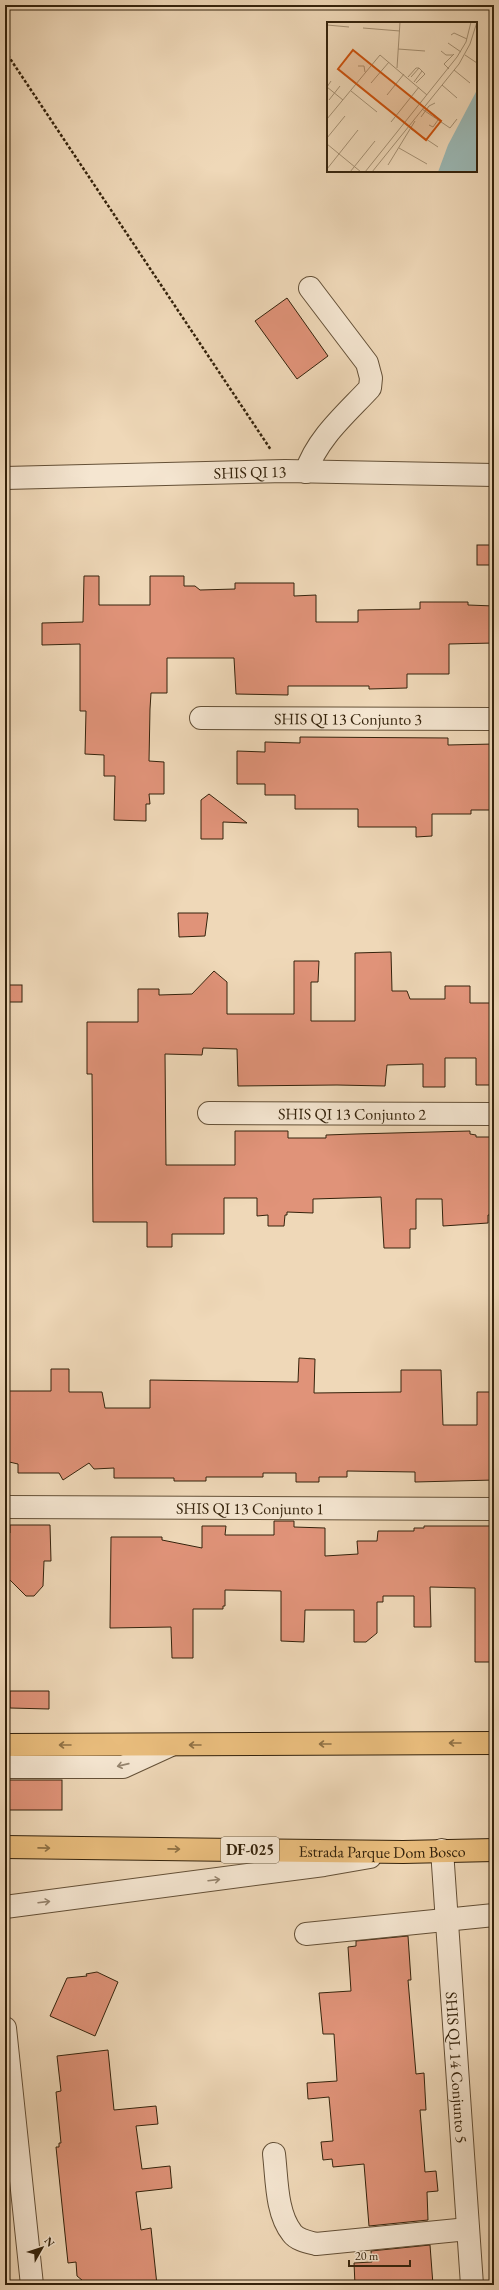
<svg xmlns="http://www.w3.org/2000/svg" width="499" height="2290" font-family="'EB Garamond',serif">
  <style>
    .building { fill: #e09379; stroke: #35230c }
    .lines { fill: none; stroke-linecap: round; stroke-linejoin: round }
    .minor-casing { stroke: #645037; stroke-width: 24 }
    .major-casing { stroke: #35230c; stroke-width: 24 }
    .path { stroke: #35230c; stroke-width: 2.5; stroke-dasharray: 3 2; stroke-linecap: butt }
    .minor { stroke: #f5e6d1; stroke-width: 22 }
    .major { stroke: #e8bc7c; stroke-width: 22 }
    .oneway { stroke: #8e7044 }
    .oneway2 { stroke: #95846e }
    .labels { text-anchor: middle; stroke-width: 3; stroke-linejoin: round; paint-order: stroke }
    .shield { fill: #f5e6d1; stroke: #6f5e47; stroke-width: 1 }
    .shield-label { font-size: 15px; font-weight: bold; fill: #35230c }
    .street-label { font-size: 16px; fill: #35230c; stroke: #f5e6d1 }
    .inset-road { fill: none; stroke: #a59073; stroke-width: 1 }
    .view { fill: #cd510c; fill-opacity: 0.15; stroke: #cd510c; stroke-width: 2 }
    .inset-edge { fill: none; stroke: #35230c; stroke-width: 2 }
  </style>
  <rect width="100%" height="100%" fill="#efd8b8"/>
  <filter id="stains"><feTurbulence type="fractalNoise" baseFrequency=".005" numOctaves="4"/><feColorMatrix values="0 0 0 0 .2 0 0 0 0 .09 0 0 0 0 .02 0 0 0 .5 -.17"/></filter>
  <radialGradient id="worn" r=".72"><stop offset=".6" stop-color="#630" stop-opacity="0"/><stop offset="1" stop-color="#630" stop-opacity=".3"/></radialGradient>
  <g class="building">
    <polygon points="287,298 328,356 297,379 255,321"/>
    <rect x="477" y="545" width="17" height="20"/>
    <polygon points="84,576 99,576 99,605 150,605 150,576 184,576 184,586 195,586 200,590 235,589 235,583 294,583 294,596 316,595 316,622 358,622 358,610 420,609 420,602 468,602 468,605 494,606 494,643 449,644 449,674 407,674 407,688 369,689 369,686 288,686 288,695 236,694 234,658 167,658 167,693 151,693 150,709 149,761 164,762 164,794 149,794 150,804 146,804 146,821 114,820 115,776 104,776 104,755 85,754 86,711 80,711 80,644 42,645 42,623 83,622"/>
    <polygon points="300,737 448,738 448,745 494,744 494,810 471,810 471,814 432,814 432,836 416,837 416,827 358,827 358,809 295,809 295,795 265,795 265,784 237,784 237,751 265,752 265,742 300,743"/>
    <polygon points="209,794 247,823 223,822 223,839 201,839 201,800"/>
    <polygon points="178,913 208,913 205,936 179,937"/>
    <polygon points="391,952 392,991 407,991 410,999 445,999 445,986 470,986 470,1003 494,1003 494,1085 476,1085 476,1058 445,1058 445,1087 423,1087 423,1064 387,1065 385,1086 337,1085 238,1086 237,1049 203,1048 202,1055 165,1054 166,1165 235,1165 235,1131 288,1131 288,1138 326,1138 326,1135 355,1134 470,1131 470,1134 476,1135 476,1137 494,1137 494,1215 488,1215 488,1223 443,1226 442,1199 416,1199 416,1229 410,1229 410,1248 384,1248 381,1197 313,1199 313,1213 287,1212 287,1215 285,1215 284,1226 268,1226 268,1215 257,1216 257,1198 224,1198 224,1234 172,1234 172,1247 147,1247 147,1222 93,1222 92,1074 87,1074 87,1022 138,1022 138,989 159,989 159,995 192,994 214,971 227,982 227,1014 294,1014 294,961 319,961 318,982 311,982 311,1021 355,1021 355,953"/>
    <rect x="5" y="985" width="17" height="17"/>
    <polygon points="299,1358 315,1359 314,1393 401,1392 401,1370 441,1370 443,1425 477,1425 477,1392 494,1392 494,1480 415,1482 415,1472 347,1471 347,1477 319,1477 319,1482 296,1482 296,1473 263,1473 263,1477 206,1477 206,1481 174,1481 174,1478 114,1478 114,1468 94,1469 89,1463 63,1480 59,1473 18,1473 18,1464 5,1461 5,1391 51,1391 51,1369 69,1369 69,1392 102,1392 105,1408 150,1408 150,1380 298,1382"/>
    <polygon points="274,1521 294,1521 294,1527 325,1528 325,1556 358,1554 357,1541 377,1541 378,1531 414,1531 414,1528 424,1528 424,1526 494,1526 492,1662 475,1662 475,1588 430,1587 431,1627 414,1627 414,1596 383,1596 383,1602 377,1602 377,1633 366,1642 354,1642 354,1610 305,1610 304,1642 281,1641 281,1591 225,1590 225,1606 223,1606 223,1609 193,1609 193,1658 172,1658 171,1627 110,1628 111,1537 162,1537 162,1540 202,1548 202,1526 226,1526 225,1535 274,1535"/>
    <polygon points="10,1525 50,1525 51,1561 44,1561 43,1586 34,1596 26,1596 5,1575 5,1533 10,1533"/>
    <polygon points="10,1691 49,1691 49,1709 10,1708"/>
    <rect x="5" y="1780" width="57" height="30"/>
    <polygon points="408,1936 411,1980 408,1980 416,2074 424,2073 426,2110 420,2110 425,2172 436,2171 438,2191 427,2192 428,2220 369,2226 364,2164 333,2167 332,2159 323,2160 321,2142 333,2141 329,2097 308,2099 307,2083 337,2081 334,2034 323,2034 319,1993 351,1991 348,1947 356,1946 356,1941"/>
    <polygon points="97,1972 118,1982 95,2036 50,2016 67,1978 87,1976 86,1974"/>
    <polygon points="108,2050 114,2110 156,2106 158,2124 136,2126 142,2169 170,2166 172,2188 136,2192 141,2230 151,2228 157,2285 88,2285 77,2276 76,2262 68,2263 56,2147 59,2147 59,2143 61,2143 56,2092 61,2091 57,2056"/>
    <polygon points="430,2245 433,2285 355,2285 354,2263 372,2262 371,2251"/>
  </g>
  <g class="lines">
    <defs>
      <g id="minor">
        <path d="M306,472c11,-34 41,-59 64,-84l1,-10 -4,-15 -57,-75"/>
        <path id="s1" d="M5,478l280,-7 209,4"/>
        <path id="s2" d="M201,718l293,1"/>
        <path id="s3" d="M209,1113l285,1"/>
        <path id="s4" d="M5,1507l489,2"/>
        <polyline points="5,1767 123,1767 171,1745"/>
        <path id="s5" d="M442,1850l30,435"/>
        <polyline points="5,1907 324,1865 370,1857"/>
        <polyline points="306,1934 494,1915"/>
        <polyline points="5,2028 32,2285"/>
        <path d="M274,2154c3,25 2,59 18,79 5,7 16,9 24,11l152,-15"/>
      </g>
      <g id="major">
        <polyline points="5,1745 494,1743"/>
        <path id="s6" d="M5,1847l398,5 91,-2"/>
      </g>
    </defs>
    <use href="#minor" class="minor-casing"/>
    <use href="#major" class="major-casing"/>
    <polyline class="path" points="5,51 271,450"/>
    <use href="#minor" class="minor"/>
    <use href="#major" class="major"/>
  </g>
  <defs><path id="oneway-shaft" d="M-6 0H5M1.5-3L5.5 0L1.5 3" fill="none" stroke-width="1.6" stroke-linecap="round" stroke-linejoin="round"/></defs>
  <g class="oneway">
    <use href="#oneway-shaft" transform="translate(455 1743) rotate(180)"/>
    <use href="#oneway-shaft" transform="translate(325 1744) rotate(180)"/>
    <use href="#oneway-shaft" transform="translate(65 1745) rotate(180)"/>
    <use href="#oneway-shaft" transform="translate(195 1745) rotate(180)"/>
    <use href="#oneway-shaft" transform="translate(44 1848) rotate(1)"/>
    <use href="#oneway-shaft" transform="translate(174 1849) rotate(1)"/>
  </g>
  <g class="oneway2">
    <use href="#oneway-shaft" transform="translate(123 1765) rotate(167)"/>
    <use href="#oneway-shaft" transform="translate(214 1880) rotate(-7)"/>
    <use href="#oneway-shaft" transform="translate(44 1902) rotate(-7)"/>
  </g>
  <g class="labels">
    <rect class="shield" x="221" y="1837" width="58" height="26" rx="3"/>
    <g class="shield-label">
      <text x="250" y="1855">DF-025</text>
    </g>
    <g class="street-label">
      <text dy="6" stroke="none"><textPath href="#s1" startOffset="245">SHIS QI 13</textPath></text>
      <text dy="6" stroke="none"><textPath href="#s2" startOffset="147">SHIS QI 13 Conjunto 3</textPath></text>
      <text dy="6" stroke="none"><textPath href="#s3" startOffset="143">SHIS QI 13 Conjunto 2</textPath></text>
      <text dy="6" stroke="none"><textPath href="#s4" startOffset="245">SHIS QI 13 Conjunto 1</textPath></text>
      <text dy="6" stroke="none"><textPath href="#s6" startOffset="377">Estrada Parque Dom Bosco</textPath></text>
      <text dy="6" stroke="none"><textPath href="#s5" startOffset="218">SHIS QL 14 Conjunto 5</textPath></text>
    </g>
  </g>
  <g transform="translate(327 22)">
    <rect width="150" height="150" fill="#efd8b8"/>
    <path d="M150,68v82h-39l10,-27z" fill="#9bb9b6"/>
    <path class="inset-road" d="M0,3l22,2M36,6l37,3M124,13l3,-2 13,6M121,21l13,9M71,27l27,2M114,29l5,4h7M138,33l12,8M31,44h6l1,6M70,46l3,-46M122,47l-5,-5 10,-10M127,48l16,13M81,55l8,-9h3M84,55l8,-9M4,59l-4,6 16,13M87,60l8,-11M44,61l18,-21M89,61l9,-9 -6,-6M115,63l15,13M24,69l26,21M60,73l17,-21M2,78l11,-14M95,87l28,19 7,-9M94,95l8,-11 6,-3M0,97l53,-64 47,40M64,100l28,-35M102,103l4,2 5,-7M84,107l27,18M0,116l18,-22M0,122l34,28M72,126l28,16M61,143l27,-44M0,147l31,-39M23,150l25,-31M38,150l92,-115 9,-15 5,-20M45,150l87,-108 11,-20 7,-22"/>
    <path class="view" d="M26,28l88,71 -15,19 -88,-71z"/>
    <rect width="150" height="150" class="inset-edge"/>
  </g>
  <rect width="499" height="2290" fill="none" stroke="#efd8b8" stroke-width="20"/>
  <rect x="6" y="6" width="487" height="2278" fill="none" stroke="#35230c" stroke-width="2"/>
  <rect x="10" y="10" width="479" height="2270" fill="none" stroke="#35230c"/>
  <g transform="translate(42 2248) rotate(51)" stroke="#f5e6d1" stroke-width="3" paint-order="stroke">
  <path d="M0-3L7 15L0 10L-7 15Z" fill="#35230c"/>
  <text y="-6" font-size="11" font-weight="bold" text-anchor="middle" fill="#35230c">N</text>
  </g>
  <path d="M349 2260v6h61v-6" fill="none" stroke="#35230c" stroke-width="2"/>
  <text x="355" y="2260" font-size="12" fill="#35230c" stroke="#f5e6d1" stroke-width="3" paint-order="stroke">20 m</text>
  <rect width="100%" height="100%" filter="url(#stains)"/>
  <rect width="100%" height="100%" fill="url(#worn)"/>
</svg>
